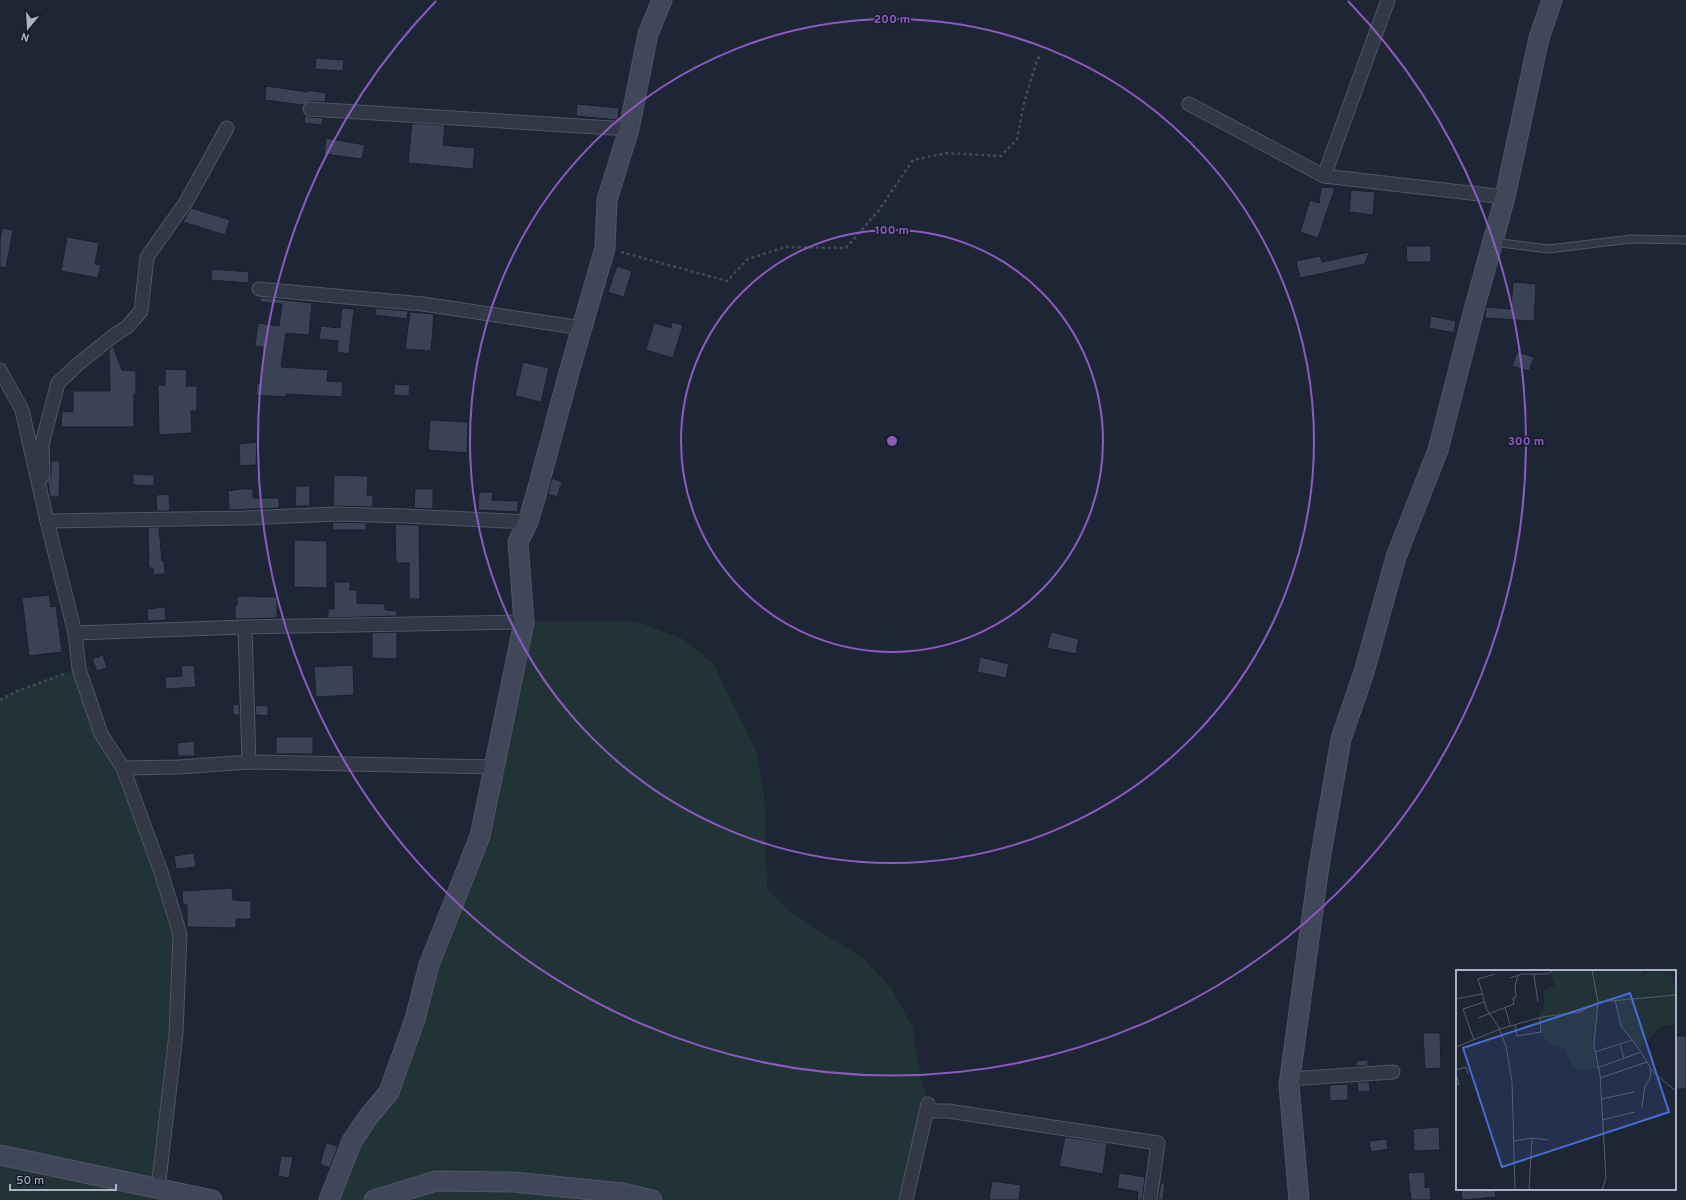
<svg xmlns="http://www.w3.org/2000/svg" width="1686" height="1200" font-family="Overpass,sans-serif">
  <style>
    .green { fill: #213337 }
    .building { fill: #3a4356; stroke: #191f2c }
    .lines { fill: none; stroke-linecap: round; stroke-linejoin: round }
    .lane-casing { stroke: #4f5564; stroke-width: 9 }
    .street-casing { stroke: #4f5564; stroke-width: 15 }
    .secondary-casing { stroke: #4f5564; stroke-width: 21 }
    .path { stroke: #3e4f54; stroke-width: 2.5; stroke-dasharray: 3 3; stroke-linecap: butt }
    .lane { stroke: #323846; stroke-width: 7 }
    .street { stroke: #323846; stroke-width: 13 }
    .secondary { stroke: #404759; stroke-width: 19 }
    .ring { fill: none; stroke: #8c5bc0; stroke-width: 2 }
    .inset-road { fill: none; stroke: #565e6e; stroke-width: 1 }
    .view { fill: #486cd2; fill-opacity: 0.15; stroke: #486cd2; stroke-width: 2 }
    .inset-edge { fill: none; stroke: #abb2c3; stroke-width: 2 }
    .centre { fill: #8c5bc0; stroke: #171d2a; stroke-width: 2 }
    .ring-label { font-size: 12px; text-anchor: middle; font-weight: bold; fill: #8c5bc0; stroke: #171d2a; stroke-width: 3; stroke-linejoin: round; paint-order: stroke }
  </style>
  <rect width="100%" height="100%" fill="#1e2635"/>
  <g class="green">
    <polygon points="609,621 637,622 683,639 713,663 756,751 764,792 767,888 789,911 865,960 892,989 913,1028 920,1075 928,1102 906,1200 329,1200 389,1092 461,887 524,622"/>
    <polygon points="79,669 123,768 180,934 158,1189 212,1200 0,1200 0,700 17,691"/>
  </g>
  <g class="building">
    <polygon points="316,58 344,60 343,71 315,69"/>
    <polygon points="266,86 308,92 308,90 326,93 325,102 310,101 303,105 265,100"/>
    <polygon points="577,104 619,108 618,120 576,116"/>
    <polygon points="305,115 310,117 323,118 322,125 304,123"/>
    <polygon points="412,123 445,125 443,145 475,148 473,169 408,163"/>
    <polygon points="326,138 365,145 362,159 324,154"/>
    <polygon points="1321,187 1335,188 1318,238 1300,232 1310,200 1319,203"/>
    <polygon points="1351,190 1375,192 1373,215 1349,212"/>
    <polygon points="191,208 230,220 225,235 183,222"/>
    <polygon points="2,228 13,230 6,268 0,267 0,241"/>
    <polygon points="67,237 99,243 95,264 101,265 98,278 61,271"/>
    <polygon points="1406,246 1431,246 1431,262 1407,262"/>
    <polygon points="1369,252 1365,264 1300,278 1296,261 1320,256 1322,262"/>
    <polygon points="617,266 632,271 624,297 608,292"/>
    <polygon points="212,269 249,272 248,283 211,280"/>
    <polygon points="1513,282 1536,284 1534,321 1485,318 1486,307 1511,309"/>
    <polygon points="260,297 312,303 309,335 286,333 281,367 328,370 327,381 343,382 342,397 286,394 286,397 256,395 257,383 260,384 263,347 255,346 258,323 279,326 282,304 260,302"/>
    <polygon points="342,308 354,309 349,354 337,352 338,341 319,339 321,326 340,328"/>
    <polygon points="376,308 408,311 407,319 375,315"/>
    <polygon points="410,312 434,314 431,351 405,349"/>
    <polygon points="1431,316 1456,321 1454,333 1429,328"/>
    <polygon points="672,322 683,325 673,358 646,350 654,323 671,328"/>
    <polygon points="113,346 122,370 136,371 136,394 134,394 134,427 61,427 62,411 73,412 73,391 110,391 109,350"/>
    <polygon points="1517,352 1534,357 1529,371 1512,366"/>
    <polygon points="523,362 549,368 541,402 515,396"/>
    <polygon points="165,369 187,370 186,386 197,386 197,411 191,411 192,433 159,435 158,385 165,385"/>
    <polygon points="394,384 410,385 409,396 394,395"/>
    <polygon points="430,420 468,422 467,453 428,450"/>
    <polygon points="257,442 256,465 240,466 239,444"/>
    <polygon points="51,461 60,461 59,497 50,497 48,482 51,476"/>
    <polygon points="133,474 154,475 154,486 133,485"/>
    <polygon points="334,475 368,476 367,495 373,495 373,507 333,506"/>
    <polygon points="552,478 562,482 557,497 548,494"/>
    <polygon points="296,486 310,486 310,506 295,506"/>
    <polygon points="241,489 253,489 253,498 279,498 279,508 229,510 228,491"/>
    <polygon points="415,489 433,489 433,509 414,508"/>
    <polygon points="479,492 493,492 492,500 518,501 518,512 478,510"/>
    <polygon points="169,494 170,511 157,511 156,495"/>
    <polygon points="333,522 372,523 372,524 366,524 366,530 332,530"/>
    <polygon points="395,524 419,525 420,599 409,599 409,563 396,563"/>
    <polygon points="148,527 159,527 162,561 164,561 165,574 153,575 153,568 149,568"/>
    <polygon points="294,540 327,541 327,588 294,587"/>
    <polygon points="334,582 350,582 350,590 357,590 357,603 385,604 385,610 397,611 397,616 328,618 328,609 334,609"/>
    <polygon points="49,595 51,607 56,606 62,652 29,656 22,598"/>
    <polygon points="237,596 277,597 277,618 235,619 235,605 237,605"/>
    <polygon points="165,607 166,620 148,621 147,609"/>
    <polygon points="397,632 397,659 372,658 372,633"/>
    <polygon points="1051,632 1079,639 1076,654 1047,648"/>
    <polygon points="103,655 107,668 97,671 92,659"/>
    <polygon points="980,657 1009,664 1006,678 977,672"/>
    <polygon points="194,665 196,687 166,689 165,677 182,676 181,666"/>
    <polygon points="353,665 354,695 316,697 314,667"/>
    <polygon points="233,704 239,705 240,715 233,715"/>
    <polygon points="255,705 268,706 268,716 256,715"/>
    <rect x="276" y="737" width="37" height="17"/>
    <polygon points="194,741 195,756 178,756 177,743"/>
    <polygon points="194,853 196,867 176,869 174,856"/>
    <polygon points="232,888 233,900 251,901 251,919 236,919 236,928 187,927 187,905 183,905 182,891"/>
    <polygon points="1423,1033 1440,1033 1441,1068 1425,1069"/>
    <rect x="1675" y="1036" width="11" height="53"/>
    <polygon points="1368,1060 1368,1066 1356,1066 1356,1061"/>
    <polygon points="1357,1082 1369,1082 1370,1091 1358,1092"/>
    <polygon points="1348,1084 1348,1100 1330,1101 1329,1085"/>
    <polygon points="1439,1127 1440,1150 1414,1151 1413,1129"/>
    <polygon points="1065,1137 1107,1143 1103,1174 1059,1166"/>
    <polygon points="1387,1139 1388,1149 1371,1152 1369,1141"/>
    <polygon points="326,1143 338,1146 330,1168 320,1164"/>
    <polygon points="281,1156 293,1157 289,1178 278,1176"/>
    <polygon points="1425,1172 1425,1188 1430,1187 1431,1200 1411,1200 1408,1173"/>
    <polygon points="1119,1173 1145,1177 1142,1200 1137,1200 1138,1192 1117,1188"/>
    <polygon points="992,1181 1021,1185 1019,1200 989,1200"/>
    <polygon points="1161,1183 1165,1183 1163,1200 1158,1200"/>
    <polygon points="1461,1189 1495,1189 1496,1197 1462,1200"/>
  </g>
  <g class="lines">
    <defs>
      <polyline id="lane" points="1493,242 1549,249 1631,239 1686,240"/>
      <g id="street">
        <polyline points="1189,104 1324,176 1505,197"/>
        <polyline points="310,109 629,129"/>
        <polyline points="1324,176 1388,0"/>
        <polyline points="259,289 423,304 582,328"/>
        <polyline points="0,370 22,410 47,521 75,633 79,669 101,734 123,768 161,872 180,934 176,1034 158,1189"/>
        <polyline points="43,476 42,444 58,383 77,365 113,336 127,327 141,311 147,257 186,202 227,128"/>
        <polyline points="47,521 244,518 336,514 405,516 528,522"/>
        <polyline points="245,627 249,762"/>
        <polyline points="75,633 245,627 524,622"/>
        <polyline points="123,768 179,767 249,762 495,767"/>
        <polyline points="1290,1079 1393,1072"/>
        <polyline points="926,1111 948,1111 1158,1143 1150,1200"/>
        <polyline points="906,1200 928,1104"/>
      </g>
      <g id="secondary">
        <polyline points="0,1155 212,1200"/>
        <polyline points="329,1200 352,1141 369,1116 389,1092 415,1019 429,965 480,836 524,622 518,542 528,522 536,495 570,369 605,248 607,200 629,129 648,34 662,0"/>
        <polyline points="374,1200 436,1181 513,1182 622,1193 652,1200"/>
        <polyline points="1299,1200 1289,1085 1319,866 1341,739 1364,672 1396,557 1438,450 1475,306 1505,197 1539,38 1552,0"/>
      </g>
    </defs>
    <use href="#lane" class="lane-casing"/>
    <use href="#street" class="street-casing"/>
    <use href="#secondary" class="secondary-casing"/>
    <g class="path">
      <polyline points="621,252 727,281 748,259 785,247 846,248 879,210 913,160 947,153 1001,156 1017,139 1024,103 1037,60 1041,54"/>
      <polyline points="0,700 17,691 67,673"/>
    </g>
    <use href="#lane" class="lane"/>
    <use href="#street" class="street"/>
    <use href="#secondary" class="secondary"/>
  </g>
  <g class="ring">
    <circle cx="892" cy="441" r="211"/>
    <circle cx="892" cy="441" r="422"/>
    <path d="M1348 1A634 634 0 1 1 436 1"/>
  </g>
  <g transform="translate(1456 970)">
    <rect width="220" height="220" fill="#1e2635"/>
    <path d="M98,0h88v6l11,-6 18,3 5,19v33l-15,1 -22,23 -18,-23 -6,-26 -17,2 -4,43 3,23 -11,3 -9,-1 -7,-8 -6,-13 -15,-6 -8,-10 -1,-22 4,-2v-19l11,-5 -4,-12z" fill="#213337"/>
    <path class="inset-road" d="M136,0l6,32 -4,43 6,30 6,103 -4,12M39,4l-17,5 9,31 13,19M78,5l4,27M54,8l12,-4h26l6,-4M159,30l6,26 18,23 14,23 23,19M49,37l5,18M0,38v-9l26,-5M22,48l36,-14 -1,-6 3,-1 -1,-11 3,-11M84,48l1,15M59,54l2,12 24,-4M43,59l7,17 6,36 3,108M18,70l-11,-31 21,-7M164,75l4,13M0,77l44,-18 42,-12 38,-5 18,-10 78,-7M139,82l37,-12M141,98l44,-16M0,100l10,-3 2,7M0,104l3,10h-3M144,108l47,-16M145,129l33,-7M186,137l3,-21 6,-10 -1,-8M146,150l33,-8M57,171l19,-3 16,2M73,220l3,-52"/>
    <path class="view" d="M174,23l39,119 -167,55 -39,-119z"/>
    <rect width="220" height="220" class="inset-edge"/>
  </g>
  <circle cx="892" cy="441" r="6" class="centre"/>
  <g class="ring-label">
    <text x="892" y="23">200 m</text>
    <text x="892" y="234">100 m</text>
    <text x="1526" y="445">300 m</text>
  </g>
  <g transform="translate(28 28) rotate(198)" stroke="#171d2a" stroke-width="3" paint-order="stroke">
  <path d="M0-3L7 15L0 10L-7 15Z" fill="#abb2c3"/>
  <text y="-6" font-size="11" font-weight="bold" text-anchor="middle" fill="#abb2c3">N</text>
  </g>
  <path d="M10 1184v6h106v-6" fill="none" stroke="#abb2c3" stroke-width="2"/>
  <text x="16" y="1184" font-size="12" fill="#abb2c3" stroke="#171d2a" stroke-width="3" paint-order="stroke">50 m</text>
</svg>
